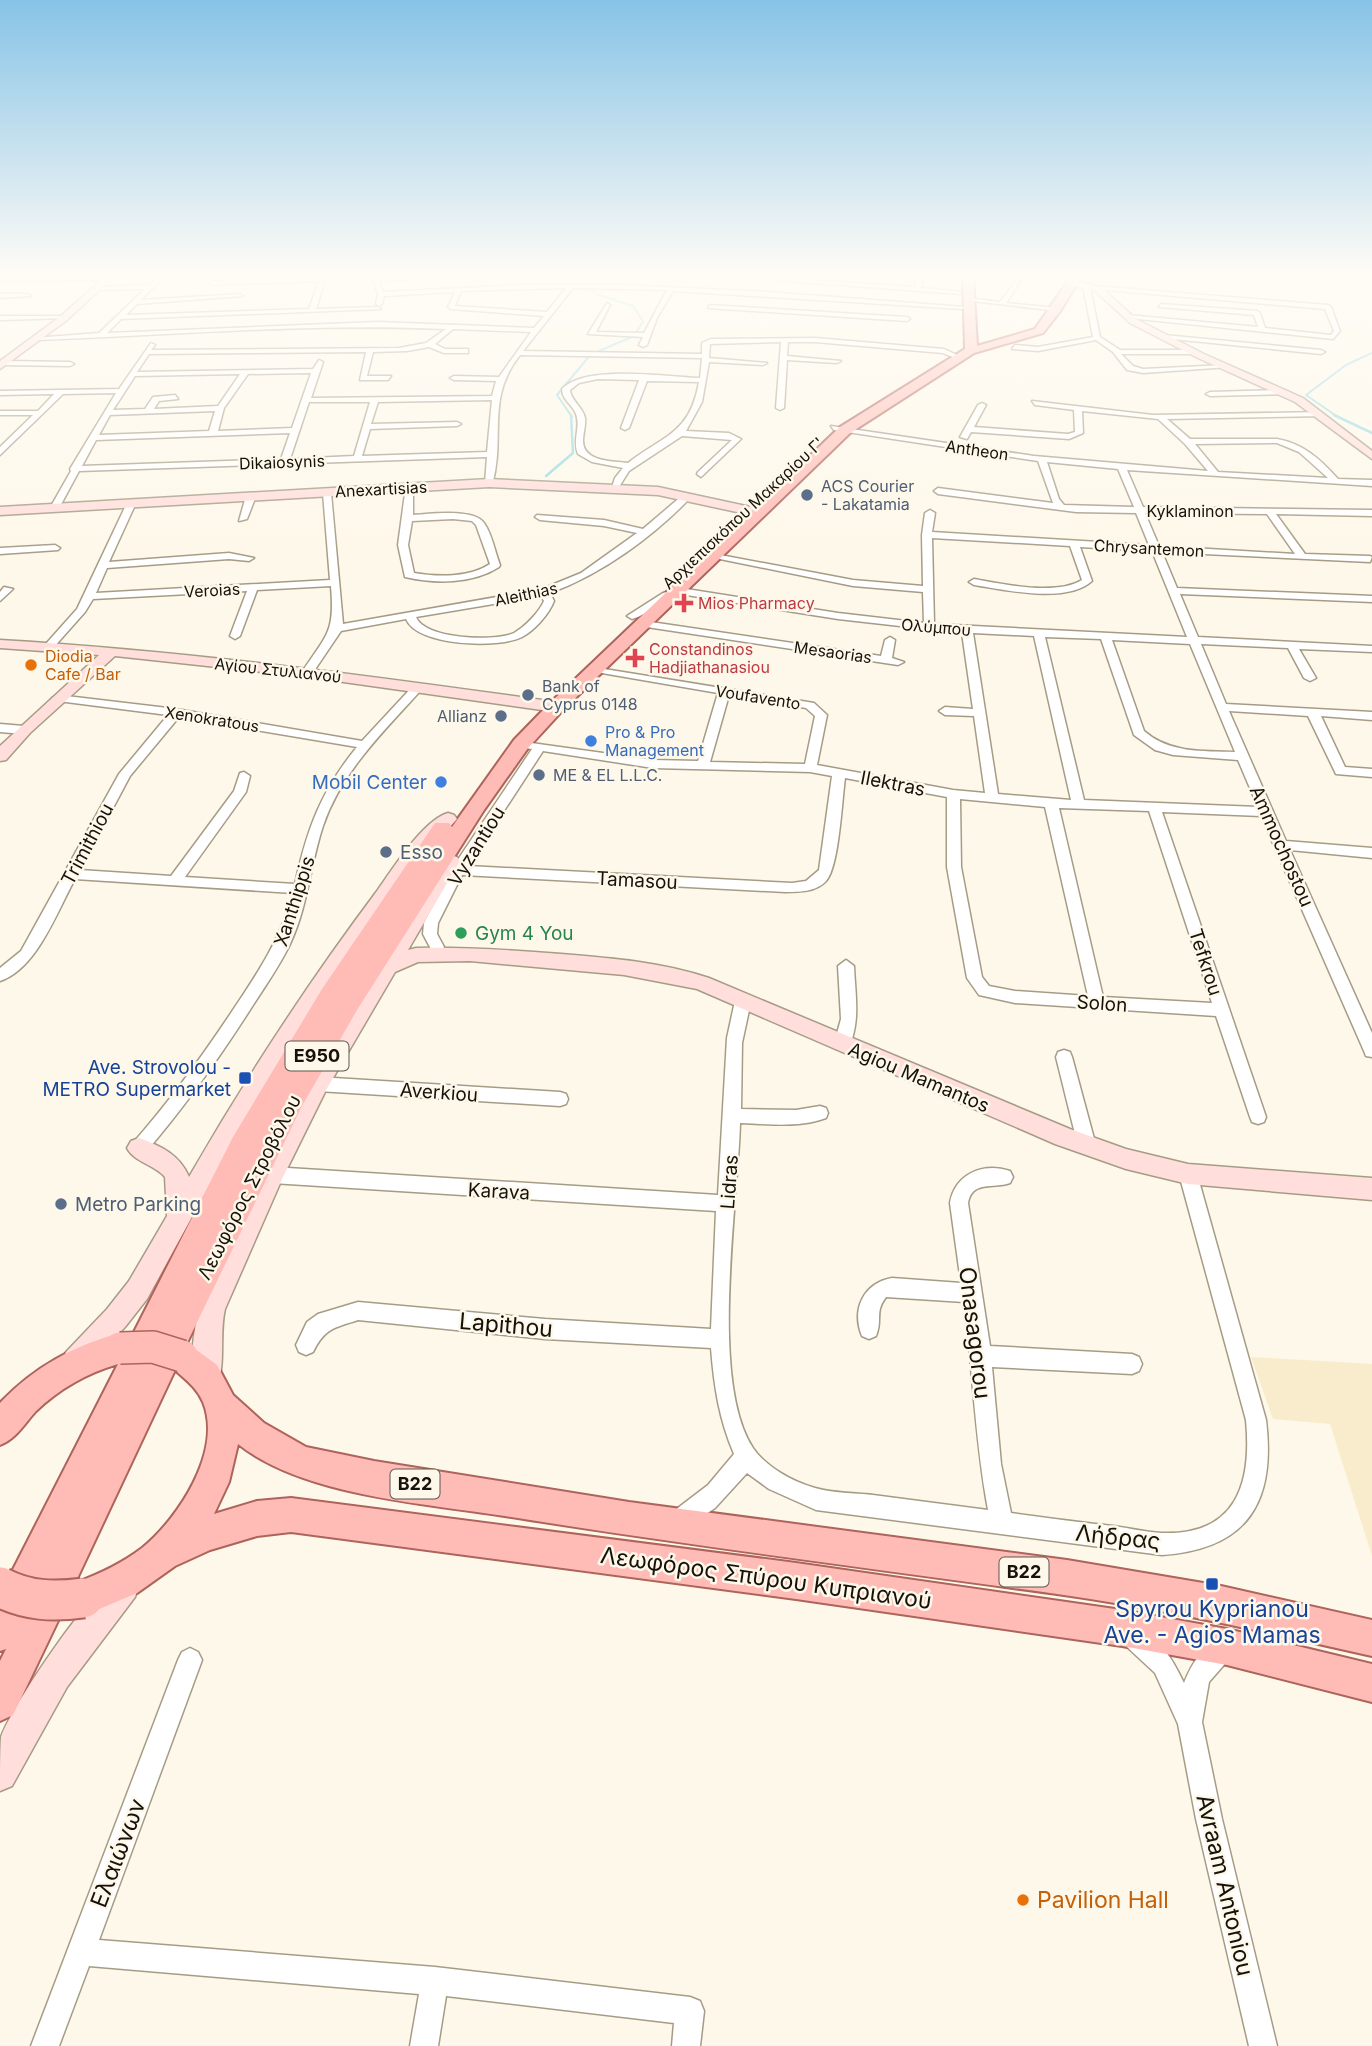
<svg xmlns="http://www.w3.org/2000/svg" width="1372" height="2046" font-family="Inter,sans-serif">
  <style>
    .built { fill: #f9eccd }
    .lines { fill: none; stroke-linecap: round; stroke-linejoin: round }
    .stream-far1 { stroke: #96dae3; stroke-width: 2 }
    .stream { stroke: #96dae3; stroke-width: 2.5 }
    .street-casing { stroke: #a69c86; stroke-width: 3 }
    .secondary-casing { stroke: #a69c86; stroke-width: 3 }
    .primary-casing { stroke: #ad645b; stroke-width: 4 }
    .street { fill: #fff; fill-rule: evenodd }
    .secondary { fill: #ffdedb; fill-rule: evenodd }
    .primary { fill: #ffbcb6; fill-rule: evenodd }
    .primary-bridge-far1-casing { stroke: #ad645b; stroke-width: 34; stroke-linecap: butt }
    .primary-bridge-casing { stroke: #ad645b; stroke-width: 43; stroke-linecap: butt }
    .primary-bridge-far1 { stroke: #ffbcb6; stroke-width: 31 }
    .primary-bridge { stroke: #ffbcb6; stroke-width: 39 }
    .service-dot { fill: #5c6f8a; stroke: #fef8ea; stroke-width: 2.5 }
    .health-dot { fill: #e0444e; stroke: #fef8ea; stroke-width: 2.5 }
    .food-dot { fill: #e8710a; stroke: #fef8ea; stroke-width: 2.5 }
    .shop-dot { fill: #3f7fe0; stroke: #fef8ea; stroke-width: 2.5 }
    .leisure-dot { fill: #2e9e5b; stroke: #fef8ea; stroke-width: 2.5 }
    .transit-dot { fill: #1a4fb4; stroke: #fef8ea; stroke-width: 2.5 }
    .labels { text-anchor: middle; stroke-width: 5; stroke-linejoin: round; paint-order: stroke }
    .far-street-label { font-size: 16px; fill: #16120a; stroke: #fef8ea }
    .far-service-label { font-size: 16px; fill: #4e5e75; stroke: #fef8ea; text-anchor: start }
    .far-health-label { font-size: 16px; fill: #be3a42; stroke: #fef8ea; text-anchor: start }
    .far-food-label { font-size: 16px; fill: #c56008; stroke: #fef8ea; text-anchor: start }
    .far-shop-label { font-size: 16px; fill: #366cbe; stroke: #fef8ea; text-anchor: start }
    .shield { fill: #fef8ea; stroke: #5c574d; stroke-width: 2 }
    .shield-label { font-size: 18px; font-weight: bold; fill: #16120a }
    .shop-label { font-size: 19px; fill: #366cbe; stroke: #fef8ea; text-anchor: end }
    .street-label { font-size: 19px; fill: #16120a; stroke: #fef8ea }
    .service-label { font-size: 19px; fill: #4e5e75; stroke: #fef8ea; text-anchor: start }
    .leisure-label { font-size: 19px; fill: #27864d; stroke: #fef8ea; text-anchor: start }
    .transit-label { font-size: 19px; fill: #164399; stroke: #fef8ea; text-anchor: end }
    .near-street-label { font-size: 23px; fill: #16120a; stroke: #fef8ea }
    .near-transit-label { font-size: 23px; fill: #164399; stroke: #fef8ea }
    .near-food-label { font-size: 23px; fill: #c56008; stroke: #fef8ea; text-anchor: start }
  </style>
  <rect width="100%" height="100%" fill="#fef8ea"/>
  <polygon class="built" points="1251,1357 1372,1364 1372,1556 1330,1424 1273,1419"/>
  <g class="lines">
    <g class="stream-far1">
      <polyline points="570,274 584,278 588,285"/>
      <polyline points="590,288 596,294 633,306 643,321 636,333"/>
      <polyline points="599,351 634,336"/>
      <polyline points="572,417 557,395 591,354"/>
      <polyline points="1338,417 1306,395 1346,365 1372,353"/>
    </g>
    <g class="stream">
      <polyline points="1334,415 1372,433"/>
      <polyline points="546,476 573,453 571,415"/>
    </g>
    <defs>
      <g id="street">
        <path d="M160,274h7l-26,26 99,-6 3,2 -106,8 -11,11 183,-6 10,-28 -106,4 -8,-5 1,-6h6l-1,5 3,2 106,-4 1,-3h6l-11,35 62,-2 3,2 -260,10 -14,14 271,-11 156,6 10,-12 -93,-7 -3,-2 7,-15 -71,4 -2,8 -3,2 -3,-2 2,-10 -7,-20h6l1,3 42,-3 -3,5 -38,2 4,11 142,-7h97l146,7 197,15 -3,2 -289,-18 -16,27 -10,27 -4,2 -4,-2 4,-8 -55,-3 19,-31 3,2 -14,27 48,1 23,-43 -94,-2 -50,63 179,3v-11l9,-4 104,-1 129,11 15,7 -4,2 -12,-5 -128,-11h-27l-1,14 54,5 -4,2 -50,-3 -3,48 -4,2 -4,-2 5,-66 -71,2 -1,14 58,5 -4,2 -54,-3 -7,40 -16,29 43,2 12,6 -40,38 -4,-3 1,-2 34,-32 -50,-4 -53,35 -12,19h-6l4,-12 8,-10 -31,-6 -14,-8c-6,-14 3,-26 -2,-40 -4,-10 -14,-14 -14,-25 23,-25 105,-12 138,-11l2,-20 -182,-3c-35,44 -14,82 -28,130l-7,-2 2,-26 -408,14 -21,39h-6l-2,-2 21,-37 -1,-2 46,-76 -53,1 -63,61v-8l33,-32h-33v-4h38l16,-17 -54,1v-4l119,-2 32,-46 4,2 -4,5 248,-2 27,-5 20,-14c-136,-6 -274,6 -408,11l-4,-2 65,-5 46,-44 -48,1 -2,-3 54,-2zM566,288l-19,24 -92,-6 6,-15zM453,329l78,3 -32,45 -45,-1 -4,2 4,2 42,1 -4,15 -181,2 12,-36 -4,-2 -6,9 -176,3 12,-18 217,-2 -6,28h28l3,-4h-24l6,-24 34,-1 22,-4 15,6h24v-4h-23l-10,-5zM311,373l-19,55 -74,3 6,-23 24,-34zM240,374l-22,32 -64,3 5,-8 19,-2 -3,-4 -22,2 -8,12 -32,1 22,-34zM598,379l41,1 -18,48 4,2 4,-2 18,-47 52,1c-9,52 -35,53 -71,81 -15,-2 -45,-1 -45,-22 0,-8 3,-15 2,-23 -2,-11 -14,-17 -15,-28l9,-7zM492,400l-5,52 -125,4 8,-27 87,-3 4,-2 -4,-2 -86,2 7,-22zM309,402h61l-16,54 -64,3zM215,411l-6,20 -110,4 11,-20zM290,433l-9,26 -199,7 14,-26z"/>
        <polygon points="891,274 919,277 922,281 921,288 963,292 960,294 774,280 777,278 915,287 915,280"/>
        <polygon points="108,277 110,280 0,281 3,279"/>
        <polygon points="1017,280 1020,282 1006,303 1056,308 1058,311 972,301 975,299 1000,302"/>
        <polygon points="1086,284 1091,292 1100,337 1120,350 1192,350 1196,352 1192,354 1121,354 1133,366 1143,369 1225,365 1229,367 1143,373 1127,370 1113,352 1096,340 1038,351 1012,349 1015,345 1038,347 1093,337 1083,286"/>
        <polygon points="1095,286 1328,305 1331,307 1340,331 1333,339 1129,318 1127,315 1258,327 1254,315 1159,307 1161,304 1257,311 1260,313 1265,328 1331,335 1334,331 1325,309 1093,289"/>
        <polygon points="0,294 28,294 31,296 0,298"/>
        <polygon points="710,305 907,317 910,319 907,321 708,308"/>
        <polygon points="0,316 64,316 67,318 0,320"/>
        <polygon points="1164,335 1321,350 1325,352 1321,354 1162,338"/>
        <polygon points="4,361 70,362 74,364 70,366 1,365"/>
        <polygon points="1285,390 1288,394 1210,396 1206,394 1210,392"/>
        <path d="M1032,401l121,14 168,-3 3,4 -157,3 23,20h87c27,5 43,20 61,40l34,1v6l-245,-16 16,37 229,3v6l-96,-2 29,40 65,2 2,1 -2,5 -208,-10 15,36 195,8v6l-192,-8 18,43 174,9v6l-73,-3 17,29 -6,3 -6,-3 -16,-30 -87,-4 25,60 146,8v8l-51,-4 24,51 27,2v8l-36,-3 -28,-58 -79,-5 57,130 86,7v10l-82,-8 82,183v24l-6,-1 -2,-5 -103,-235 -99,-4 104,305 -2,5 -6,2 -6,-2 -2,-5 -34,-101 -201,-13 -36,-8 -12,-17 -20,-111v-70l-102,-19c-3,21 -6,89 -19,103 -10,11 -27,11 -41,11l-323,-17 -24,48 -1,11 7,13 -2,4h-10l-9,-17 1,-11 29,-56 79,-118 -15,-2v-6l136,19 45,1 20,-68 -122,-21 -4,-1v-4l222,36 13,12 -10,50 136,25 32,3 -11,-77 -29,-1 -6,-4 6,-4 28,2 -11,-76 -124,-14 -158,-25c-18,4 -30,20 -48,25l-5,-3 36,-23 17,-5 158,25 86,10 -1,-31 -70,-6 -143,-29 5,-3 138,26 70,6 -1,-51 3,-22 5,-3 5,3 -3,19 217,13 -13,-32 -60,-1 -138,-18 -4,-3 4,-3 115,15 -15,-42 -204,-31 -3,-4 203,30 174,15 -23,-27 -27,-25 -76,-8 1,22 -14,6 -98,-7 -4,7 -7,-2 18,-32 4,-2 4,2 -12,22 94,7 7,-2 -1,-22 -39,-5zM1277,443l22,9 29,26 -110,-6 -23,-28zM1047,462l71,7 16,38 -70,-2 -5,-6zM1145,513l122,1 28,40 -136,-8zM932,538l138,8 12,34c-26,16 -79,4 -108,-1l-5,3 5,3c31,5 93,19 118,-4l-12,-34 72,4 35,86 -253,-13zM973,633l61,3 37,164 -73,-6zM1045,637l56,2 33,96 21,15 18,5 65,5 20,47 -174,-7zM1112,640l78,4 45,108c-33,-1 -66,1 -91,-21zM729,695l77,13 9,8 -10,48 -95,-2zM543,751l110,17 157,4 22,4 -13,94 -13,11 -14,2 -324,-17zM960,799l85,8 43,189 -73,-5 -26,-5 -7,-9 -21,-110zM1059,808l90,3 63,192 -109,-6z"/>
        <path d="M406,486l7,2v27c16,-1 61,-7 71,8 8,11 11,29 16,42l-1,2c-26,17 -64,17 -94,10l-7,-32zM453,519l19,2 4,4 14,39c-21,14 -53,13 -76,9l-6,-28 4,-24z"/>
        <path d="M327,490l4,3 12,131 199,-35 39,-16 56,-40 -33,-7 -64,-6 -5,-3 2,-2 67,5 39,9 41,-35 8,2c-39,41 -90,78 -142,97l4,8c-5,13 -19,29 -32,36 -24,12 -105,9 -116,-18l-65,12 -29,43h-8l-2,-2c25,-38 33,-39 29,-86l-74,4 -17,46 -5,3 -5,-3 17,-45 -154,8 -8,13 -32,36 -9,-2 33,-37 50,-106 8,2 -26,57 120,-9 25,5 -5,3 -20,-2 -122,9 -11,25 234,-13 -7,-87zM541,596l3,5c-5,11 -19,26 -30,32 -20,9 -90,6 -98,-16z"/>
        <polygon points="251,493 256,496 247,519 239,521 246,496"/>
        <polygon points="55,545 60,548 58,550 0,554 0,548"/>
        <polygon points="4,587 13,589 0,601 0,592"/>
        <polygon points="644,621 881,656 885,640 890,637 895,640 892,658 904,662 898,665 640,626 640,622"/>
        <path d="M418,684l6,3 -2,2c-38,42 -81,83 -99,137 -13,39 -15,80 -33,118 -12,25 -29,48 -44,72 -31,48 -64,94 -101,137l-6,3 -6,-3 -3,-5 3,-5c36,-41 68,-85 98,-130 26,-39 50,-74 62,-120l-218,-14c-18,32 -38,90 -75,102v-13l21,-17 98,-177 49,-59 -110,-14 -6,-3 6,-3 118,14 186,32 52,-56zM179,717l178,30c-36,44 -50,82 -62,137l-110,-7 61,-85 4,-16 -6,-4 -4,1 -6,18 -63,85 -91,-6 50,-94z"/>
        <polygon points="0,724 24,726 30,730 24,734 0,732"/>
        <path d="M846,960l8,6c1,28 7,56 -6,83h-12l-2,-5 7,-25 -3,-53z"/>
        <path d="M743,995l8,6 -9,42 -1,66 55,1 24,-4 6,2 2,5 -2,5c-27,10 -57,6 -86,5 -2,81 -31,258 13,325 13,19 40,34 62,40 18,5 39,5 58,7 38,5 77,10 115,15 -13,-69 -15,-139 -24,-208l-78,-5c-12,16 -3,22 -10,39l-7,3 -7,-3c-11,-27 2,-53 30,-58l69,5 -11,-80c5,-29 33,-41 60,-32l3,6 -3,6c-17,6 -38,-3 -42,20l22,143 142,8 7,3 3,7 -3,7 -7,3 -140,-7 9,97 10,49c34,5 68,9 102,13 16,2 32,6 48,7 76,3 91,-50 85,-113l-67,-246 3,-6 6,-2 6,2 3,6 69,246c10,82 -18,129 -104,135l-346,-45 -47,-21 -22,-16 -32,35 -37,25 -8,-3 -3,-8 3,-8 38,-29 26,-31c-15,-35 -20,-68 -23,-106l-166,-9 -187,-19c-24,8 -33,8 -45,32l-7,3 -7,-3 -3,-7 11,-23 11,-8 40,-12 187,17 166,10 5,-118 -444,-28 -6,-2 -3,-6 3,-6 6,-2 446,28 9,-157 8,-37z"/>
        <polygon points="1064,1050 1070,1052 1072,1057 1096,1146 1093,1151 1087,1154 1081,1151 1078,1146 1056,1057 1058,1052"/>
        <polygon points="318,1077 560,1092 566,1094 568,1099 566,1104 560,1106 318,1091 312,1089 310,1084 312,1079"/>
        <path d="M1135,1627c25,10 38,33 49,56 8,-20 18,-36 38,-45l8,4 4,8 -4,8 -21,24 -7,40 20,97 55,227h-28l-53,-227 -18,-95 -23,-51 -28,-26 -4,-8 4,-8z"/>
        <polygon points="190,1648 198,1652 202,1660 99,1940 435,1967 690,1997 700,2001 704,2011 700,2046 672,2046 674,2023 446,1996 438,2046 410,2046 419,1994 89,1966 59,2046 31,2046 178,1660 182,1652"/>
      </g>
      <g id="secondary">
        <polygon points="108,274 117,274 67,320 0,369 0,361 61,316"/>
        <polygon points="1072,280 1101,287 1136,319 1204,354 1303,398 1372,451 1372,459 1295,402 1198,358 1130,323 1095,291 1069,285"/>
        <polygon points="489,479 658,487 760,509 766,513 760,517 658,495 489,487 0,515 0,507"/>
        <path d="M0,640c187,11 371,36 556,62l8,5 -8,5 -248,-35 -193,-21 -85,77 -24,27 -6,1v-15l99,-91 -99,-7z"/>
        <path d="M448,813l6,2 3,4 -44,48 -82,115 -87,140 -97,177 -22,28 -41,43 -9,4 -9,-4 -4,-9 4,-9 41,-43 22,-28 38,-65 -2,-39c-10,-12 -31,-15 -38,-29l4,-7 8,-3c22,8 41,17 50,39 57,-99 119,-194 188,-286 15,-21 46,-71 71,-78z"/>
        <path d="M451,855l6,2 3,4 -52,89 8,-2c49,-1 96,2 145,6 50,4 100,8 148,24l361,151 56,20 62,15 184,14v22l-184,-16 -62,-15 -71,-25 -358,-155 -73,-14 -154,-14 -52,1 -23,10 -69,118 -44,89 -57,130c-6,25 1,54 -8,78l-10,4 -10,-4c-9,-23 -3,-56 2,-79 33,-78 70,-156 111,-230 43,-77 89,-146 135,-221z"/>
        <path d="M124,1571l11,4 4,11 -4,11 -68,90 -55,99 -12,5c0,-16 0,-39 1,-54 12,-33 93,-154 123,-166z"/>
      </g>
      <path id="primary" d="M963,274h10l4,72 58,-17 38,-55h10l-22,36 -18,23 -69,20 -124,80 -288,278 -34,37 -44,62 -127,200 -55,96 -115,237 30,22 16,30 31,28 42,24 68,14 255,41 438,58 154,26 151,34v36c-102,-23 -204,-46 -308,-61 -186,-26 -373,-49 -559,-79 -82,-13 -201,-20 -267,-72l-9,38 -15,32 43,-13 34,-3 505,65 326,47 105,19 145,35v38l-145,-37 -105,-19 -326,-47 -505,-67 -34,4 -47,14 -35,16 -38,27 -54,23 -13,-5 -3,-9 -54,113 -13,6v-60l6,-12 -6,2v-56l118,-231c-31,9 -59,25 -82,47 -12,13 -20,28 -36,34v-42c34,-36 73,-57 120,-70l11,5 102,-201 89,-148 113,-166h14l3,4 62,-87 36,-37 290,-276 125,-78zM175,1370c11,10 22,18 28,32 20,49 -25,117 -61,146 -21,16 -43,26 -67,35z"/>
    </defs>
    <use href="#street" class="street-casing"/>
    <use href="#secondary" class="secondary-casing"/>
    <use href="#primary" class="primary-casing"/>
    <use href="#street" class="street"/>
    <use href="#secondary" class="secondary"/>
    <use href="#primary" class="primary"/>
    <defs>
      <polyline id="primary-bridge-far1" points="120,1348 153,1347 182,1356"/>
      <path id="primary-bridge" d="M0,1587c27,14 53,15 83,11"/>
    </defs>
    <use href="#primary-bridge-far1" class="primary-bridge-far1-casing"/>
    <use href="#primary-bridge" class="primary-bridge-casing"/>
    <use href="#primary-bridge-far1" class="primary-bridge-far1"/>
    <use href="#primary-bridge" class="primary-bridge"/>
  </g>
  <linearGradient id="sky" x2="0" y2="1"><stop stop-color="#87c3e6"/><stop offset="0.49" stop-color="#fffcf6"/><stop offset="1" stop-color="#fffcf6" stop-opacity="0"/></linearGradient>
  <rect width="1372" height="561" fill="url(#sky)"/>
  <g class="service-dot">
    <circle cx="807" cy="495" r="7"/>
    <circle cx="528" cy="695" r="7"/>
    <circle cx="501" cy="716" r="7"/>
    <circle cx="539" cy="775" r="7"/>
    <circle cx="386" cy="852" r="7"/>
    <circle cx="61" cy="1204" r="7"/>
  </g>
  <g class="health-dot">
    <path d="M680.5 592.5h7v7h7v7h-7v7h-7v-7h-7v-7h7z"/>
    <path d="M631.5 647.5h7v7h7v7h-7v7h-7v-7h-7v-7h7z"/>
  </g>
  <g class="food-dot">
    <circle cx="31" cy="665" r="7"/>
    <circle cx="1023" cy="1900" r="7"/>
  </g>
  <g class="shop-dot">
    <circle cx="591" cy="741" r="7"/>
    <circle cx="441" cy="782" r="7"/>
  </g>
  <circle class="leisure-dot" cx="461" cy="933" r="7"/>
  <g class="transit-dot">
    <rect x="238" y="1071" width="14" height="14" rx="3.5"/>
    <rect x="1205" y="1577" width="14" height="14" rx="3.5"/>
  </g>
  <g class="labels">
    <g class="far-street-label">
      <text transform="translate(977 450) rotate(8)" y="6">Antheon</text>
      <text transform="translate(282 462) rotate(-2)" y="6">Dikaiosynis</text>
      <text transform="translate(381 489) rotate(-3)" y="6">Anexartisias</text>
      <text x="1190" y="517">Kyklaminon</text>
      <text transform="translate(743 513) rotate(-43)" y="6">Αρχιεπισκόπου Μακαρίου Γ'</text>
      <text transform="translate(1149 548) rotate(3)" y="6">Chrysantemon</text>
      <text transform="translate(212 590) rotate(-3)" y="6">Veroias</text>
      <text transform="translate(526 594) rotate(-12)" y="6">Aleithias</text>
      <text transform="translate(936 627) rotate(5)" y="6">Ολύμπου</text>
      <text transform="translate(833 652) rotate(8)" y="6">Mesaorias</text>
      <text transform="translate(278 670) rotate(6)" y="6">Αγίου Στυλιανού</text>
      <text transform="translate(758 697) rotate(9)" y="6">Voufavento</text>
      <text transform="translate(212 719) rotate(9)" y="6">Xenokratous</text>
    </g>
    <g class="far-service-label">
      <text x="821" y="492">ACS Courier<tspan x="821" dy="18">- Lakatamia</tspan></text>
      <text x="542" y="692">Bank of<tspan x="542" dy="18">Cyprus 0148</tspan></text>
      <text x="487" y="722" text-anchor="end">Allianz</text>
      <text x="553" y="781">ME &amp; EL L.L.C.</text>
    </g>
    <g class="far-health-label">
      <text x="698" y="609">Mios Pharmacy</text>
      <text x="649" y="655">Constandinos<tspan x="649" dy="18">Hadjiathanasiou</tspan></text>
    </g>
    <g class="far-food-label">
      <text x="45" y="662">Diodia<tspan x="45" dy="18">Cafe / Bar</tspan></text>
    </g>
    <g class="far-shop-label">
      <text x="605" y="738">Pro &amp; Pro<tspan x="605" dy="18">Management</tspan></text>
    </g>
    <g class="shield">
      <rect x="285.5" y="1041.5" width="63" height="29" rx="5"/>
      <rect x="390.5" y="1469.5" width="49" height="29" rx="5"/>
      <rect x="999.5" y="1557.5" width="49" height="29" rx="5"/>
    </g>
    <g class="shield-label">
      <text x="317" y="1062">E950</text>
      <text x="415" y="1490">B22</text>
      <text x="1024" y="1578">B22</text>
    </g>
    <g class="shop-label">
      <text x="427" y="789">Mobil Center</text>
    </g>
    <g class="street-label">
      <text transform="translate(893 783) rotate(11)" y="7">Ilektras</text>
      <text transform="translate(87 844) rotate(-62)" y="7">Trimithiou</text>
      <text transform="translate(476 846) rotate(-58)" y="7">Vyzantiou</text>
      <text transform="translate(1282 846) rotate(66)" y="7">Ammochostou</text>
      <text transform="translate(637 880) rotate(3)" y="7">Tamasou</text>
      <text transform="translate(294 901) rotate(-72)" y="7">Xanthippis</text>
      <text transform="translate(1206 962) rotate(72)" y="7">Tefkrou</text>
      <text transform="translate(1102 1003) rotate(4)" y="7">Solon</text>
      <text transform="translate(919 1077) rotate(23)" y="7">Agiou Mamantos</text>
      <text transform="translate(439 1092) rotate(4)" y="7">Averkiou</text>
      <text transform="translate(729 1182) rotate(-86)" y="7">Lidras</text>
      <text transform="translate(249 1187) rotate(-63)" y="7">Λεωφόρος Στροβόλου</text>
      <text transform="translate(499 1191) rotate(3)" y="7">Karava</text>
    </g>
    <g class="service-label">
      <text x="400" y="859">Esso</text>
      <text x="75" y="1211">Metro Parking</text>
    </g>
    <g class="leisure-label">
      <text x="475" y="940">Gym 4 You</text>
    </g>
    <g class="transit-label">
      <text x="231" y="1074">Ave. Strovolou -<tspan x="231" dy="22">METRO Supermarket</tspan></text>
    </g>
    <g class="near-street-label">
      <text transform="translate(506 1325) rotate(5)" y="8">Lapithou</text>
      <text transform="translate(975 1333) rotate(83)" y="8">Onasagorou</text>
      <text transform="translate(1118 1537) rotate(6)" y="8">Λήδρας</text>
      <text transform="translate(766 1578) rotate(8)" y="8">Λεωφόρος Σπύρου Κυπριανού</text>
      <text transform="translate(118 1853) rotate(-69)" y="8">Ελαιώνων</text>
      <text transform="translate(1225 1885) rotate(77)" y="8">Avraam Antoniou</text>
    </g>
    <g class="near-transit-label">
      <text x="1212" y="1617">Spyrou Kyprianou<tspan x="1212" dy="26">Ave. - Agios Mamas</tspan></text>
    </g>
    <g class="near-food-label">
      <text x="1037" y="1908">Pavilion Hall</text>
    </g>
  </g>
</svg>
